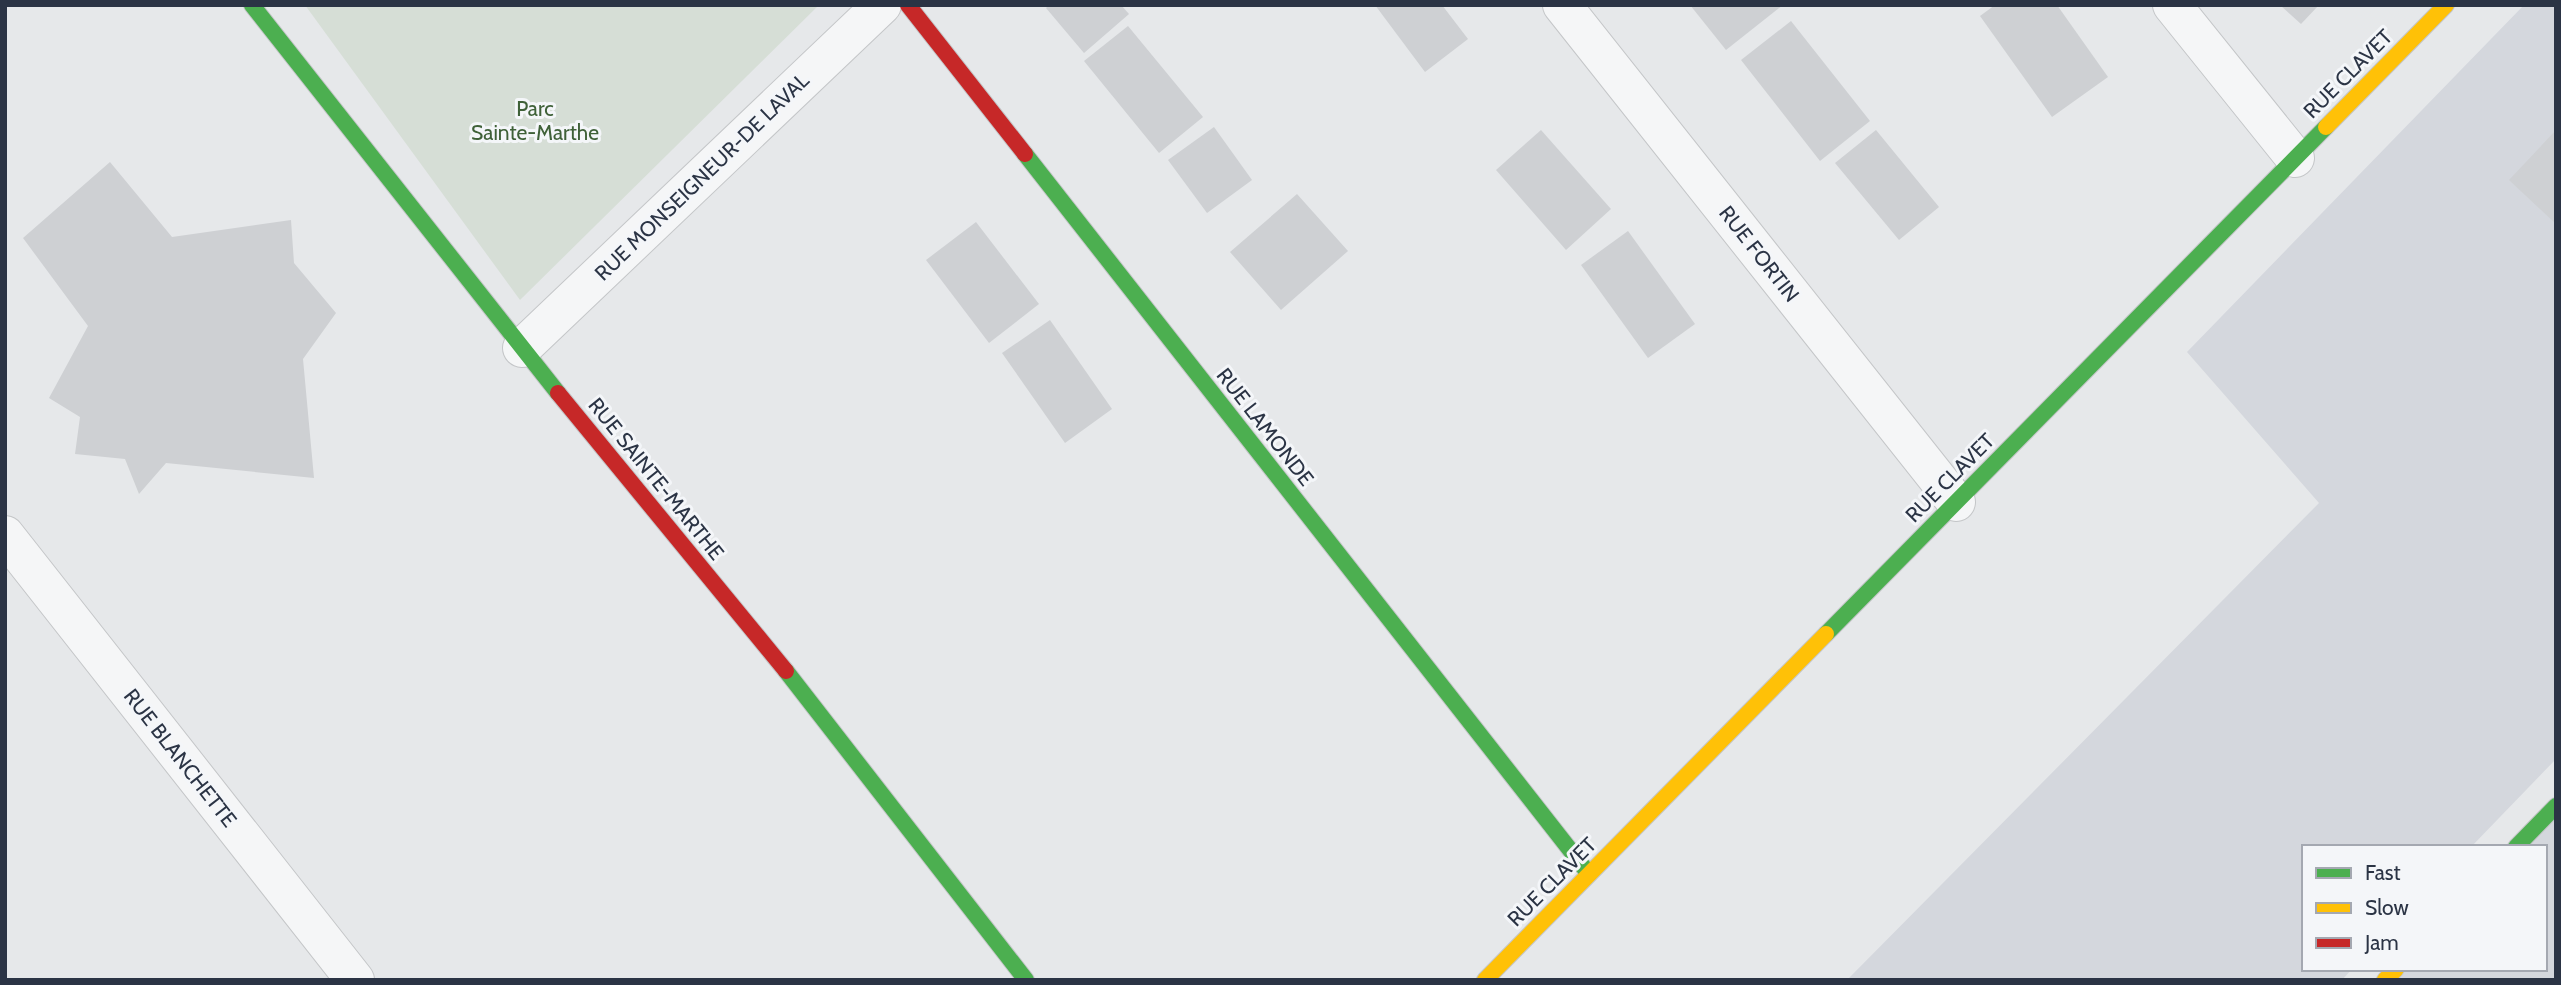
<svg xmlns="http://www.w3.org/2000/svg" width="2561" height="985" font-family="Cabin,sans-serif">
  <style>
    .built { fill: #d4d7dd }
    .green { fill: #d6ded6 }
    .building { fill: #ced0d3 }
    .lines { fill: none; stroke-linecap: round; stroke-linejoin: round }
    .street-casing { stroke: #c4c6c8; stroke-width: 40 }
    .fast-casing { stroke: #c4c6c8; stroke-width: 18 }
    .slow-casing { stroke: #c4c6c8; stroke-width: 18 }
    .jam-casing { stroke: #c4c6c8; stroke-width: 18 }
    .street { stroke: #f5f6f7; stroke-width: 38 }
    .fast { stroke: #4caf50; stroke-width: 16 }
    .slow { stroke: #ffc107; stroke-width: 16 }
    .jam { stroke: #c62828; stroke-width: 16 }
    .labels { text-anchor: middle; stroke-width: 6; stroke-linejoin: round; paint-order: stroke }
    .street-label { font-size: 21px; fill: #2b3445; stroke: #f4f6f9 }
    .park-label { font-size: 21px; fill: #3f6138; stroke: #f4f6f9 }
  </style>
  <rect width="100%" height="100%" fill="#e6e8ea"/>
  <g class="built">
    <polygon points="2524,5 2556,5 2556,759 2471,847 2304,847 2304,969 2352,969 2342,980 1847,980 2319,503 2187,352"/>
    <polygon points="2556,806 2556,980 2385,980 2396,969 2545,969 2545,847 2516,847"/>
  </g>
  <polygon class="green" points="305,5 819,5 520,300"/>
  <g class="building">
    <polygon points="1049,5 1121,5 1129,14 1084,53 1046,8"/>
    <polygon points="1375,5 1442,5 1468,39 1425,72"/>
    <polygon points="1690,5 1783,5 1726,50"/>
    <polygon points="1995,5 2057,5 2108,77 2052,117 1980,16"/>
    <polygon points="2280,5 2319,5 2301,24"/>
    <polygon points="1791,21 1870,121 1820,161 1741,60"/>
    <polygon points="1128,26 1203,117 1159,153 1084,61"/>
    <polygon points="1214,127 1252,180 1207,213 1168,160"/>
    <polygon points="1541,130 1611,209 1566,250 1496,170"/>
    <polygon points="1876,130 1939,207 1899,240 1835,163"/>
    <polygon points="2556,130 2556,224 2509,180"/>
    <polygon points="110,162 172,237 291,220 294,263 336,313 303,359 314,478 166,463 139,494 125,459 75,454 80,417 49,398 88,326 23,238"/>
    <polygon points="1297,194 1348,251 1281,310 1230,252"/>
    <polygon points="976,222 1039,304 989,343 926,260"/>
    <polygon points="1628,231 1695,324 1648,358 1581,265"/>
    <polygon points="1050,320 1112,409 1065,443 1002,353"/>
  </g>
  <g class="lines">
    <defs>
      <g id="street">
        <polyline points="1562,5 1956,502"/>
        <polyline points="2172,5 2295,158"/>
        <polyline points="522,348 882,5"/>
        <polyline points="5,535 355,980"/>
      </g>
      <g id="fast">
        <polyline points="252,5 558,393"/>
        <polyline points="1025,154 1589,874"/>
        <polyline points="1826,634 2326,127"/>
        <polyline points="786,671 1026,980"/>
        <polyline points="2516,847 2556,806"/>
      </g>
      <g id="slow">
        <polyline points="2326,127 2446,5"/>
        <polyline points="1485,980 1826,634"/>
        <polyline points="2385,980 2396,969"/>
      </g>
      <g id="jam">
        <polyline points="908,5 1025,154"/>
        <polyline points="558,393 786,671"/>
      </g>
    </defs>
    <use href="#street" class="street-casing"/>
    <use href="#fast" class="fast-casing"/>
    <use href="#slow" class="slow-casing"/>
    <use href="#jam" class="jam-casing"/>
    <use href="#street" class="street"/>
    <use href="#fast" class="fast"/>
    <use href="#slow" class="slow"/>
    <use href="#jam" class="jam"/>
  </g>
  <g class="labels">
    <g class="street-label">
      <text transform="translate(2348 74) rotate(-45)" y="7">RUE CLAVET</text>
      <text transform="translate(702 177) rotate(-44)" y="7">RUE MONSEIGNEUR-DE LAVAL</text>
      <text transform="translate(1759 254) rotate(52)" y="7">RUE FORTIN</text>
      <text transform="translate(1265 427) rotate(52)" y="7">RUE LAMONDE</text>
      <text transform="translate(1950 478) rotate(-45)" y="7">RUE CLAVET</text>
      <text transform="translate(656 479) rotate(51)" y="7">RUE SAINTE-MARTHE</text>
      <text transform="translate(180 758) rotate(52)" y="7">RUE BLANCHETTE</text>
      <text transform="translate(1552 882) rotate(-45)" y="7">RUE CLAVET</text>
    </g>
    <g class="park-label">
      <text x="535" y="116">Parc<tspan x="535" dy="24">Sainte-Marthe</tspan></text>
    </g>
  </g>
  <rect width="2561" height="985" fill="none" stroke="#2b3445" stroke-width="14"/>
  <rect x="2302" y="845" width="245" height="126" fill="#f4f6f9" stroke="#a4a8b1" stroke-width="2"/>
  <rect x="2316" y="868" width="35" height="10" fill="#4caf50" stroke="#a4a8b1" stroke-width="2"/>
  <text x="2365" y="880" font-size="21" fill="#2b3445">Fast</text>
  <rect x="2316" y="903" width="35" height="10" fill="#ffc107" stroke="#a4a8b1" stroke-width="2"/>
  <text x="2365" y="915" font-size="21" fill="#2b3445">Slow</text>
  <rect x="2316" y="938" width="35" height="10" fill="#c62828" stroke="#a4a8b1" stroke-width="2"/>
  <text x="2365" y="950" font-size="21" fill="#2b3445">Jam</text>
</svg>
